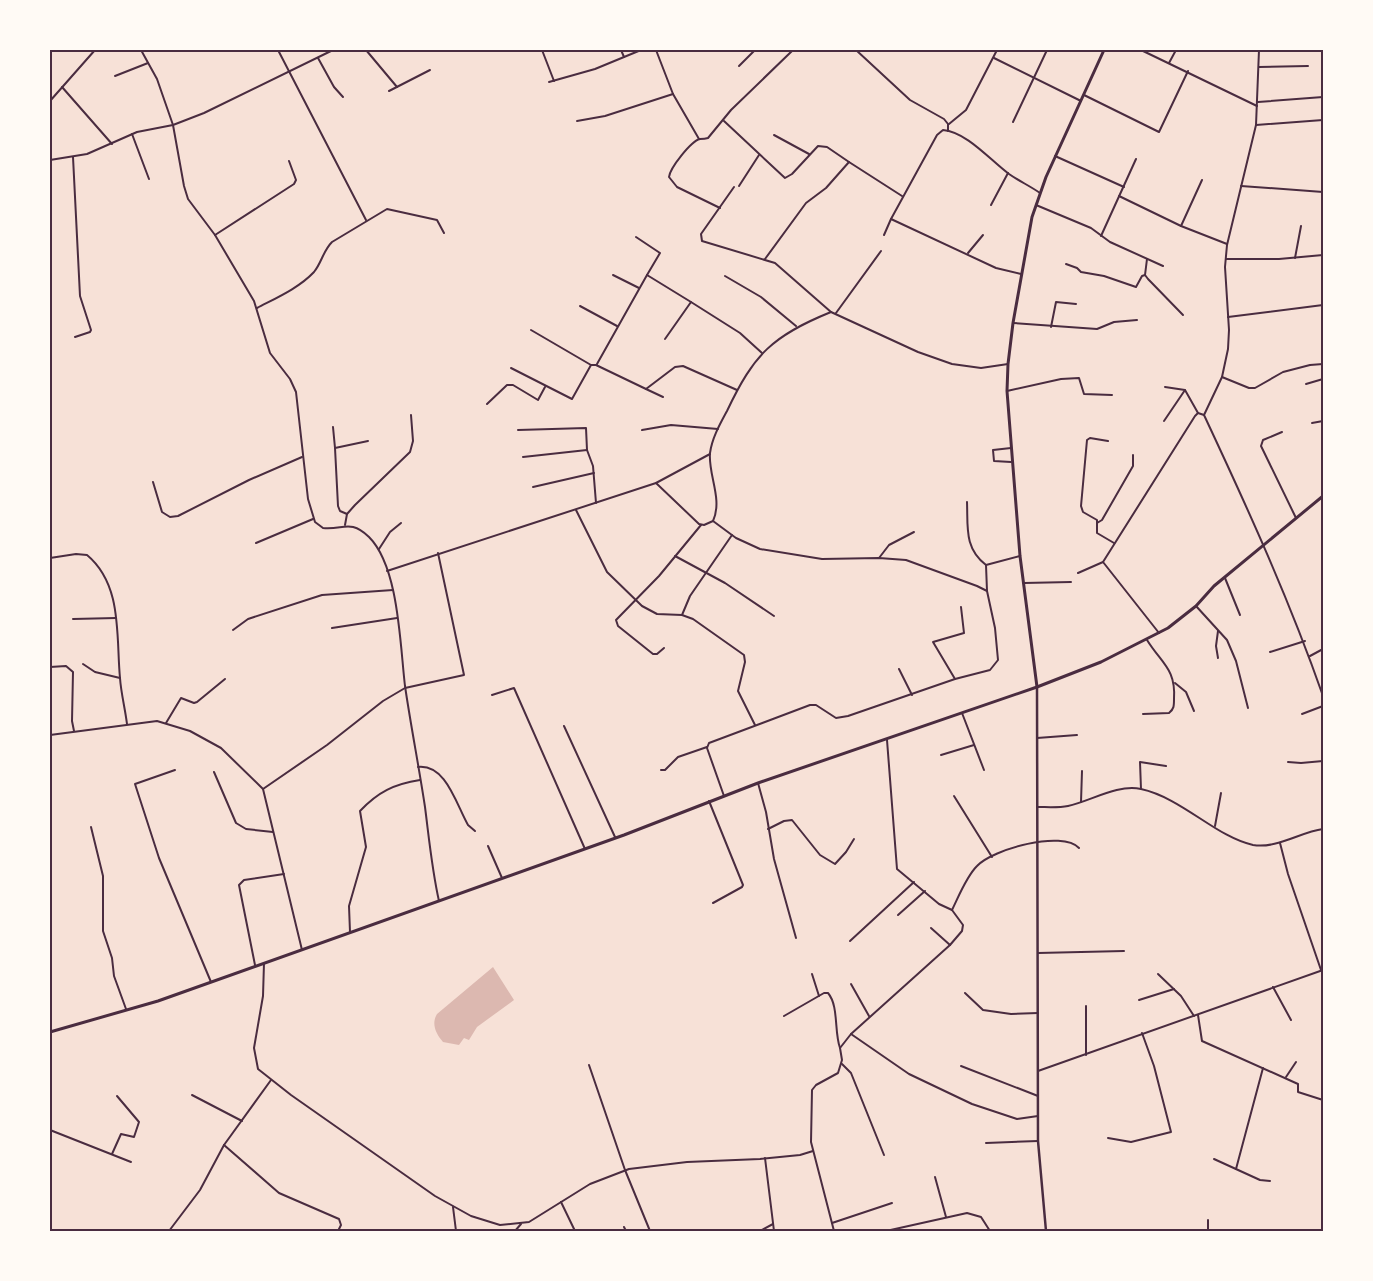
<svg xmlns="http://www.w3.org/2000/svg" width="1373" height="1281" font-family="Helvetica,sans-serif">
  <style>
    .water { fill: #dcb8b0 }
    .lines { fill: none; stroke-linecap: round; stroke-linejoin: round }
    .minor { stroke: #4a2c40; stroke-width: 2 }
    .tertiary { stroke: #4a2c40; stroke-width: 2.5 }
    .secondary { stroke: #4a2c40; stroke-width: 3 }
    .neatline { fill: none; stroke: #4a2c40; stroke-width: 2 }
  </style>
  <rect width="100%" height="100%" fill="#f7e1d7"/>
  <path class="water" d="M493,967l21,33 -37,27 -8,13 -5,-2 -5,7 -16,-3c-7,-8 -12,-18 -6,-28z"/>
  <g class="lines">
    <g class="minor">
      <polyline points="278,50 366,220"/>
      <path d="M333,50l-129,63 -31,12 11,61 4,13 27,36 39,66 16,52 20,26 6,13 12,107 7,23 8,6c21,2 27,-9 46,9 30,30 31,108 36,149 6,41 14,81 20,121 4,31 7,63 14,94"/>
      <polyline points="366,50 397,87"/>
      <polyline points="542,50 554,81"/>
      <polyline points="621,50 624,57"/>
      <polyline points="656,50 673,94 699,139"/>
      <polyline points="856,50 910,100 944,119 948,124 948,131"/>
      <polyline points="1141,50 1257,106"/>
      <path d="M1259,50l-3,75 -29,120 -2,22 4,63 -1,19 -6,28 -18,38c44,94 85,184 119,281"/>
      <polyline points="318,58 334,87 343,97"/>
      <polyline points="994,58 1081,101"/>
      <polyline points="1169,63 1176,50"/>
      <polyline points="739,66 755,50"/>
      <polyline points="1259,67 1308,66"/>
      <polyline points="115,76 148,63"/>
      <polyline points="549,82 595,69 641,50"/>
      <polyline points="62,87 112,144"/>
      <polyline points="389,91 430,70"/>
      <polyline points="1084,95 1159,132 1188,71"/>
      <polyline points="50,101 95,50"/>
      <polyline points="1258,102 1323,97"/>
      <polyline points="577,121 605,116 673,94"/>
      <polyline points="724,121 785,178 792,174 818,146 827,147 849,162"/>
      <polyline points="1013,122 1047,50"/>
      <polyline points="949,124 966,110 997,50"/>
      <polyline points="1256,125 1323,120"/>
      <polyline points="132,134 149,179"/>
      <polyline points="774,135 809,154"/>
      <polyline points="1055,156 1124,187"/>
      <polyline points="73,157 80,296 91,330 90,332 75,337"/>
      <polyline points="50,160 87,154 137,132 173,125 157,79 141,50"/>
      <polyline points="739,186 759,155"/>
      <polyline points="1241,186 1323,192"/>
      <polyline points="734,187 701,234 702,241 775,263 831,312"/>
      <polyline points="1119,196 1181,226 1227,244"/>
      <polyline points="991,205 1008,173"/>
      <polyline points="1036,205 1091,228 1110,242 1163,266"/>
      <path d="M720,208l-43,-21 -8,-10c1,-9 22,-36 31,-38 3,0 5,0 8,-1l23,-28 62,-60"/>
      <polyline points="891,219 996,268 1021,274"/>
      <polyline points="1181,226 1202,180"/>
      <polyline points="215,235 294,184 296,180 289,161"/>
      <path d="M884,235l7,-16 46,-84 6,-5c24,2 48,31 66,44 10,7 21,12 31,19"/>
      <polyline points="1101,236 1136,159"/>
      <polyline points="636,237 660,253 647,275"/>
      <polyline points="968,253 983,235"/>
      <polyline points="1295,258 1301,226"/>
      <polyline points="765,259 806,203 826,188 849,162 902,196"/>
      <polyline points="1147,259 1145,275 1148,279 1183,315"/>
      <polyline points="1226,259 1279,259 1323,255"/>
      <polyline points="1066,264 1077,268 1081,272 1104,276 1136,287 1142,276 1145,275"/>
      <polyline points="613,275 639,288"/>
      <polyline points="725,276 761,297 796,326"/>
      <polyline points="580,306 617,326"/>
      <path d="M257,308c19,-10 42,-20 57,-36 8,-10 9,-21 18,-30l55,-33 50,11 7,13"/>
      <polyline points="836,313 881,251"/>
      <polyline points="1228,317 1323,305"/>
      <polyline points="1013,323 1097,329 1114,322 1137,320"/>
      <polyline points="1051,327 1056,302 1076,304"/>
      <polyline points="531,330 591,365 596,365 646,389 675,367 683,366 737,390"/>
      <polyline points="665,339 691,302 740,333 762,353"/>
      <polyline points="597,364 647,275 691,302"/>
      <polyline points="511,368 572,399 591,365"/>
      <polyline points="1222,377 1249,388 1255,388 1283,372 1310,365 1323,364"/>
      <polyline points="1306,384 1323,379"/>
      <polyline points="1165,387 1185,390 1198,413"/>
      <polyline points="646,389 663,397"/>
      <polyline points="1007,391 1061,379 1079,378 1084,394 1112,395"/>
      <polyline points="487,404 507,385 513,385 538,400 545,387"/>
      <polyline points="1164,421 1185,390"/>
      <polyline points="1312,423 1323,421"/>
      <polyline points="333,427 335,448"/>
      <polyline points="518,430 586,428 587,450 593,466 596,503"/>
      <polyline points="642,430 671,425 718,429"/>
      <polyline points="1282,432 1263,440 1261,446 1296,518"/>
      <polyline points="1108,441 1090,438 1087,440 1081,506 1083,512 1097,520 1097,533 1114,543"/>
      <polyline points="1011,448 993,450 994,461 1011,462"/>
      <polyline points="523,457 587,450"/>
      <polyline points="153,482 162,512 170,517 178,516 249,480 302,457"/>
      <polyline points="656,483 699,524 704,525 713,521"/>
      <polyline points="533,487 594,473"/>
      <path d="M967,502c1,25 -3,46 19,63"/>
      <polyline points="576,510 607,572 642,606 657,614 682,615 693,619 744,655 745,662 738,691 755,725"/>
      <polyline points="347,514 340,511 338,506 335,448 368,441"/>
      <polyline points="1097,523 1102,520 1133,466 1133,455"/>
      <polyline points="345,525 347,514 355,505 410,452 413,441 411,415"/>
      <polyline points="256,543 313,519"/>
      <polyline points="379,549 390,532 401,523"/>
      <polyline points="675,556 725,583 774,616"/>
      <path d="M50,558l26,-4 11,1c36,30 29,82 33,123 1,15 5,30 7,46"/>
      <polyline points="879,558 889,545 914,532"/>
      <polyline points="1103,562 1159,633"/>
      <polyline points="387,571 656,483 710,454"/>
      <polyline points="1078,573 1103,562 1195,416 1198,413 1204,415"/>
      <polyline points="1225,578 1240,615"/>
      <polyline points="1024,583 1071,582"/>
      <polyline points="987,591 986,565 1020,556"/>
      <polyline points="1196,606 1227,640 1236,661 1248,708"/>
      <polyline points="682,615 690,596 732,535"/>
      <polyline points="73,619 116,618"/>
      <polyline points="332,628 397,618"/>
      <polyline points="233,630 248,619 322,595 393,590"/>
      <polyline points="1218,631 1216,646 1218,658"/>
      <polyline points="664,648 657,654 653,654 618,626 616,620 659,576 701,525"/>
      <polyline points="1270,652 1305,641"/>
      <polyline points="1310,656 1323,649"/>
      <polyline points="83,664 95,672 120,678"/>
      <polyline points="50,667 66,666 73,672 72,721 74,731"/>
      <polyline points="899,669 912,695"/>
      <polyline points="955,679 933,642 964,633 961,607"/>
      <polyline points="1175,683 1186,692 1194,711"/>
      <polyline points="492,695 514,688 585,849"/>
      <polyline points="962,713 984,770"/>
      <path d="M1143,714l26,-1c5,-4 5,-7 5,-14 2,-30 -12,-35 -27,-59"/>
      <polyline points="1302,714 1323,706"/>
      <polyline points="166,723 181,698 194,703 197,702 225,679"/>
      <polyline points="564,726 615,837"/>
      <polyline points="50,735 157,721 190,731 221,748 263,789 302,950"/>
      <polyline points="1037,738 1077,735"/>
      <polyline points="887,740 897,869 939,904 952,910"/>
      <polyline points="941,755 974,745"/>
      <polyline points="1288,762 1301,763 1323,761"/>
      <path d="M418,767c28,-3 38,37 50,58l7,6"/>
      <polyline points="175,770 135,784 159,858 211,982"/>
      <polyline points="661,770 665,770 678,757 707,747"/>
      <polyline points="214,772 236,823 246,829 273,832"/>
      <polyline points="758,783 766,812 774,859 796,938"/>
      <polyline points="263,789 327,745 383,701 405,688 464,675 438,553"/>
      <polyline points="1141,789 1140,762 1166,766"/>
      <path d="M724,796l-17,-48 2,-5 101,-38h6l20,13 12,-2 107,-37 35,-9 8,-10 -3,-32 -8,-37 -10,-5 -71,-26 -27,-2 -57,1 -62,-10 -24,-11 -23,-17c10,-22 -5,-46 -3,-68 2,-15 10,-29 17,-42 27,-57 45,-75 104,-99l87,40 34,12 29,4 27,-4"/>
      <polyline points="954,796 992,857"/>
      <polyline points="709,801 743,885 742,887 713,903"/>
      <polyline points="1081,802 1082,771"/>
      <path d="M1037,807c10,0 21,1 31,-1 23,-5 49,-22 73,-17 41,9 75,48 112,56 24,4 47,-13 70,-16"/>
      <polyline points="1215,826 1221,793"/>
      <polyline points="91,827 103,876 103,931 112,958 114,976 126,1009"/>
      <polyline points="768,829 784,821 792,820 820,855 835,864 846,852 854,839"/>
      <polyline points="1280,843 1288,874 1321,970"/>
      <polyline points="488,846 502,878"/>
      <polyline points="898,915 925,891"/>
      <polyline points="931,928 950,945"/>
      <path d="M350,932l-1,-26 17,-59 -6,-36c18,-19 34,-27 60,-31"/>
      <polyline points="850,941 914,882"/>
      <polyline points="1038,953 1124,951"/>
      <polyline points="264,963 263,996 254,1048 258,1069 291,1095 435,1196 471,1216 500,1225 529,1222 590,1184 629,1169 687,1162 760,1159 800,1155 813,1151"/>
      <polyline points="255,965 239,885 244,880 284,874"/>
      <polyline points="812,974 819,996"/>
      <polyline points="1158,974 1181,996 1194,1016"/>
      <polyline points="851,984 869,1016"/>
      <polyline points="1273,987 1291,1020"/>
      <polyline points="965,993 983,1010 1011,1014 1038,1013"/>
      <polyline points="1139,1000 1174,989"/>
      <polyline points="1198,1015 1202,1041 1298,1084 1298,1092 1323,1100"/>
      <path d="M784,1016l40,-23h4c11,13 6,39 12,55"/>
      <polyline points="851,1034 909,1074 972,1104 1017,1119 1038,1116"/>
      <polyline points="1086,1055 1086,1006"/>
      <polyline points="842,1064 851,1073 884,1155"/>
      <polyline points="589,1065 625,1170 650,1231"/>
      <polyline points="961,1066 1038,1096"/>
      <polyline points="1038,1071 1323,970"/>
      <polyline points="1286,1077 1296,1062"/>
      <polyline points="192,1095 242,1121"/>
      <polyline points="50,1130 131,1162"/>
      <polyline points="1108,1138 1131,1142 1171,1132 1154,1066 1142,1033"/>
      <polyline points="986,1143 1038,1141"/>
      <polyline points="224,1145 279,1193 339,1219 341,1225 338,1231"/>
      <polyline points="112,1154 121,1134 134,1137 139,1122 117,1096"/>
      <polyline points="765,1158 774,1231"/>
      <polyline points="1214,1159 1260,1180 1270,1181"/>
      <polyline points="1236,1169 1263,1068"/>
      <polyline points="935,1177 946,1217"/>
      <polyline points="561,1202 575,1231"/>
      <polyline points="453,1207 456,1231"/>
      <polyline points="1208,1220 1208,1231"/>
      <polyline points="832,1223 892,1203"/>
      <polyline points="624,1227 626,1231"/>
      <polyline points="169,1231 200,1190 224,1145 271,1080"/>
      <polyline points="515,1231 521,1224"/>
      <polyline points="760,1231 773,1224"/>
      <path d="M834,1231l-23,-89 1,-52 4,-5 22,-12 4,-13 -2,-12 11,-14 99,-89 12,-14 1,-6 -11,-15c7,-14 14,-33 25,-44 16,-17 85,-36 102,-18"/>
      <polyline points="886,1231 967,1213 981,1217 990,1231"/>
    </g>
    <polyline class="tertiary" points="1037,687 1038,1141 1046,1231"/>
    <g class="secondary">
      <polyline points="1037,687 1020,556 1007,391 1008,364 1013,323 1032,217 1046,177 1104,50"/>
      <polyline points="50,1032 158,1001 624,835 758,783 1037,687 1101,662 1168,628 1196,606 1214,586 1323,496"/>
    </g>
  </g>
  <rect width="1373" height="1281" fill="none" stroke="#fffaf5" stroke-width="102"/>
  <rect x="51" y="51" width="1271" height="1179" class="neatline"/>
</svg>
